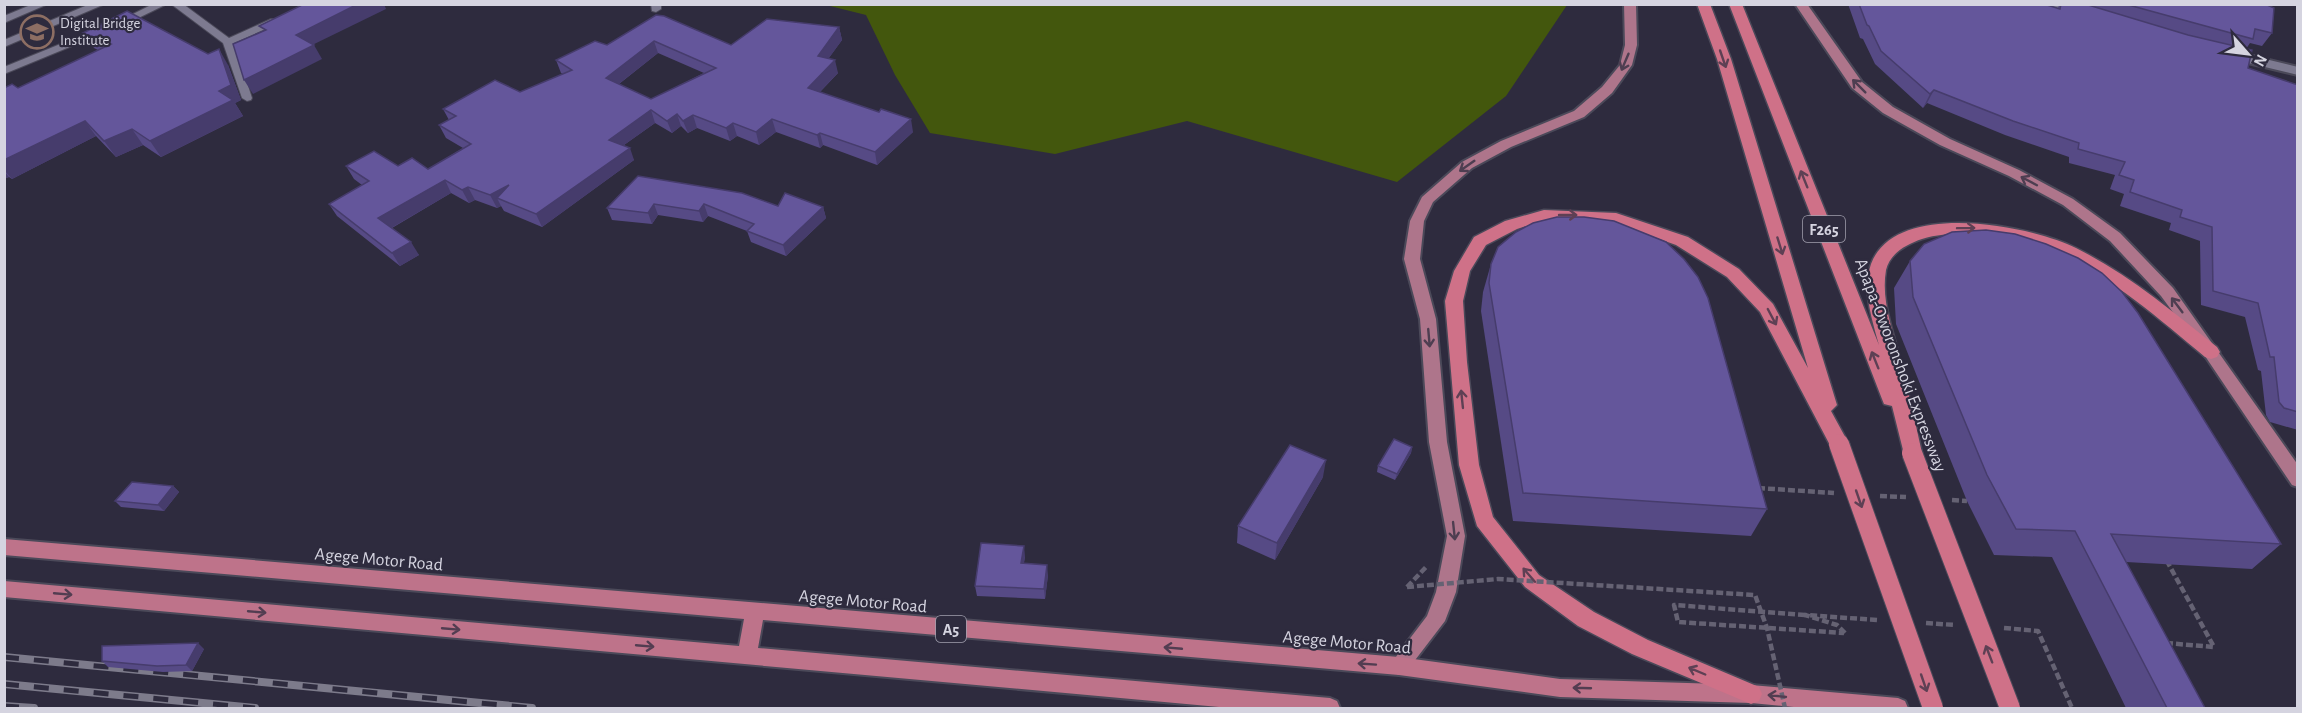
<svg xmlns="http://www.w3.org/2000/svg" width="2302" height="713" font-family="'Alegreya Sans',sans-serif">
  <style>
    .green { fill: #43570d }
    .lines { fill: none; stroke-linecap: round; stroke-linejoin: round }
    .service-casing { stroke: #4b4959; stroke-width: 2 }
    .minor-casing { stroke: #4b4959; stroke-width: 4 }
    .primary-casing { stroke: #4b4959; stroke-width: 4 }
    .trunk-casing { stroke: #4b4959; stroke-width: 4 }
    .motorway-casing { stroke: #4b4959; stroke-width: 3 }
    .path { stroke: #656273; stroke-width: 4.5; stroke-dasharray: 7 3; stroke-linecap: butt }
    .service { fill: #7d7a90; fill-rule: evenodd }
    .minor { fill: #7d7a90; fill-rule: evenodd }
    .primary { fill: #ae758b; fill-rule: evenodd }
    .trunk { fill: #be738a; fill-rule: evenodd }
    .motorway { fill: #cf7188; fill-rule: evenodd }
    .rail-casing { stroke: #7d7b8b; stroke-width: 8 }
    .rail { stroke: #2e2b3e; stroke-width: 5; stroke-dasharray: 15; stroke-linecap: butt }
    .motorway-bridge-casing { stroke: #4b4959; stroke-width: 22; stroke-linecap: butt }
    .path-bridge { stroke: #656273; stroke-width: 4.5; stroke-dasharray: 7 3; stroke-linecap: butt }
    .motorway-bridge { stroke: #cf7188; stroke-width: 20 }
    .wall { fill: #564a85; fill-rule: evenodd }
    .shaded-wall { fill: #463c6c }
    .building { fill: #64569b; stroke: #463c6c; stroke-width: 1.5; fill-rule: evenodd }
    .oneway { stroke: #5e4054 }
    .oneway2 { stroke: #4e3e51 }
    .oneway3 { stroke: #523d51 }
    .labels { text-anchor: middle; stroke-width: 4.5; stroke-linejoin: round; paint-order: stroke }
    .far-poi-label { font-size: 15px; fill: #d5d4e0; stroke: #2e2b3e; text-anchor: start }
    .shield { fill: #2e2b3e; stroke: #a3a1af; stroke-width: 1.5 }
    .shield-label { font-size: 16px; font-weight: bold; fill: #d5d4e0 }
    .street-label { font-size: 18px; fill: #d5d4e0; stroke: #2e2b3e }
  </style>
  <rect width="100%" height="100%" fill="#2e2b3e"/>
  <polygon class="green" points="826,5 1567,5 1506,96 1397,182 1187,121 1055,154 930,133 895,75 866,15"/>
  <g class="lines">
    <defs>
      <g id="service">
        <polygon points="33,4 48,4 4,23 4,16"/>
        <polygon points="90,4 105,4 4,47 4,40"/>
        <polygon points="153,4 167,4 124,25 120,26 115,23"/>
        <polygon points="171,4 183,4 229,38 271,19 279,19 279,23 234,43 252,98 251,100 247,101 242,98 223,43"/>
        <polygon points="651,4 661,4 661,9 656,12 652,11"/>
        <polygon points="102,27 107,30 106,32 4,74 4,67"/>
      </g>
      <g id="minor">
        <polygon points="2039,4 2060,4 2084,14 2078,18"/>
        <polygon points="2228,50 2298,67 2298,75 2223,57 2222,54"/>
      </g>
      <g id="primary">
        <polygon points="1624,4 1636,4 1637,45 1632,65 1612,93 1584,117 1511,147 1472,168 1433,202 1424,221 1420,259 1436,319 1447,442 1465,536 1456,592 1445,621 1406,672 1399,675 1392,672 1389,666 1427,616 1436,592 1447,536 1429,442 1420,319 1404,259 1410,221 1422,197 1462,162 1501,141 1574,111 1602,87 1620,65 1625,45"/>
        <polygon points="1795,4 1807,4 1862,82 1893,107 1950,139 2019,170 2073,199 2120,233 2173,288 2298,465 2298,487 2292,485 2205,356 2161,296 2110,241 2063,205 2009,176 1940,145 1883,113 1852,88"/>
      </g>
      <polygon id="trunk" points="4,539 1399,657 1560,679 1751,685 1898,698 1905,701 1908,708 1804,708 1751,703 1560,697 1399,675 763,620 758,648 1330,698 1337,701 1340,708 1230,708 4,597 4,581 739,646 744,619 4,555"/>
      <g id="motorway">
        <polygon points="1697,4 1710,4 1731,59 1837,405 1831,411 1849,444 1846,449 1839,451 1832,449 1760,312 1727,277 1676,245 1615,223 1545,220 1517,229 1486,245 1470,271 1463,301 1467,362 1479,465 1493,517 1539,575 1594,612 1648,640 1759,687 1762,694 1759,701 1751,704 1632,654 1578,626 1525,587 1477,526 1459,465 1445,301 1454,271 1474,237 1505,221 1544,210 1616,213 1688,237 1739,269 1773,304 1808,368 1717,59"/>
        <path d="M1729,4h13l137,341c-7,-25 -17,-56 -8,-81 24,-65 159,-39 205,-16 52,26 96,63 141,99l3,5 -3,5 -6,2 -6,-2c-66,-55 -135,-117 -224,-123 -19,-1 -40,-1 -59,5 -15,5 -32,14 -36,31 -5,29 6,58 13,85 8,33 16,65 23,98l-3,5 -7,3 -7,-3 -13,-52 -8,-2 -2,-5z"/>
      </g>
    </defs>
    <use href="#service" class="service-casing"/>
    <use href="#minor" class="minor-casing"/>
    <use href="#primary" class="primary-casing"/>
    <use href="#trunk" class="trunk-casing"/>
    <use href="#motorway" class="motorway-casing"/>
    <g class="path">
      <polyline points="1407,587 1427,566"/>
      <polyline points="1805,615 1674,605 1678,622 1844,633"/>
      <polyline points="1926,623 1955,625"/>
      <polyline points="2004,628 2038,631 2072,708"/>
      <polyline points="1845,633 1837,625 1805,615 1877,620"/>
      <polyline points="2166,643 2214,647 2168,563"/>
    </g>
    <use href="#service" class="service"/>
    <use href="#minor" class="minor"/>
    <use href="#primary" class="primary"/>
    <use href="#trunk" class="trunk"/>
    <use href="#motorway" class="motorway"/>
    <defs>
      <g id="rail">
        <polyline points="4,657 532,708"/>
        <polyline points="4,684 255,708"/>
        <polyline points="4,706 34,708"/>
      </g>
    </defs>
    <use href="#rail" class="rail-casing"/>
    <use href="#rail" class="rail"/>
    <defs>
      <g id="motorway-bridge">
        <polyline points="1839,444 1933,708"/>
        <polyline points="1912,453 2010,708"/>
      </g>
    </defs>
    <use href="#motorway-bridge" class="motorway-bridge-casing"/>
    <g class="path-bridge">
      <polyline points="1758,488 1834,493"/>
      <polyline points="1880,496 1906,497"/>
      <polyline points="1952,500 1967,501"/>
      <polyline points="1407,587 1498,579 1755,595 1767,628 1785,708"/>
    </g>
    <use href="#motorway-bridge" class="motorway-bridge"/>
  </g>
  <g class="wall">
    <polygon points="1848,4 2044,4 2057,9 2060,4 2265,4 2272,33 2262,46 2250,43 2246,49 2248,68 2298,85 2298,430 2270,422 2266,415 2261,371 2258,370 2245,317 2201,305 2200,241 2169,230 2171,223 2120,206 2124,194 2110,189 2115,175 2069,163 2069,157 2005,135 1927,103 1923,108 1875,64 1863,39 1860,38"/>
    <path d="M656,15l75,30 108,-18 3,13 -14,19 10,14 -18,19 93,40 -36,33 -54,-20 -3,3 -44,-16 -17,13 -22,-9 -7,5 -33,-13 -9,5 -7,-7 -9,7 -17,-10 -31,22 10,15 -92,67 -38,-16 -3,-5 -4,2 -22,-8 -6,3 -18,-10 -59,35 27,27 -19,11 -63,-50 -8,-12 33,-19 -8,-6 -8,-13h52l30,3 35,-21 -17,-10 -7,-13 10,-5 -6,-11 77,-17 43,-18 -2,-1 -5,-13 51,-15zM658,53l46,20 -53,26 -32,-15z"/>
    <polygon points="83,33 228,65 241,100 235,103 243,116 161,157 143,145 116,157 96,136 12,179 9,177 4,179 4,88 18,88 98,50 94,48"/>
    <polygon points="638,176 778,206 823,207 826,218 786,256 751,242 747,231 708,216 703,222 658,215 652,224 612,220 607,208"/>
    <polygon points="1910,261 2281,544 2252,569 2126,562 2205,708 2126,708 2052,557 1994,555 1967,501 1896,324 1894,288"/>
    <polygon points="1491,264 1767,509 1751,536 1513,521 1481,311 1483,292"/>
    <polygon points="1412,447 1411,453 1395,480 1377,472 1378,466"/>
    <polygon points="1323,477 1275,560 1237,543 1238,526"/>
    <polygon points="173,486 179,492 164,511 121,507 115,501"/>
    <polygon points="1025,556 1024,563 1048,575 1045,599 977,596 975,586"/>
    <polygon points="204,649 192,671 163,672 108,667 102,661"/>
  </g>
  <g class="shaded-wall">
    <polygon points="358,4 384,4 386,9 304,49 296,35"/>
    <polygon points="839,27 842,40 821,69 818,56"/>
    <polygon points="654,41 658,53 611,90 606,78"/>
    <polygon points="314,45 322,59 253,94 244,80"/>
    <polygon points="219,49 228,65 241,100 235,103 243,116 161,157 150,141 219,91"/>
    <polygon points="835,60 838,73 811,101 808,88"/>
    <polygon points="1934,90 1927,103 1923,108 1930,94"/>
    <polygon points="651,110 655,123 614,152 609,140"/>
    <polygon points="677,114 681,126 672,133 667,121"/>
    <polygon points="693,115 697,128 688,133 683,121"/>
    <polygon points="772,119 776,132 759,145 756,132"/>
    <polygon points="911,119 913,132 877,165 875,152"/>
    <polygon points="85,121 96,136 12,179 4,170 4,160"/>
    <polygon points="733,123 737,136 730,141 726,128"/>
    <polygon points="132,129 143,145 116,157 104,141"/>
    <polygon points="820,133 823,145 820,148 817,135"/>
    <polygon points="630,148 634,160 542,227 536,214"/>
    <polygon points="4,171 9,177 4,179"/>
    <polygon points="445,180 451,193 386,231 378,218"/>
    <polygon points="509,185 497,198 501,206 497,208 490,195"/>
    <polygon points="468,187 475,200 469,203 462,190"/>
    <polygon points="654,204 658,215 652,224 648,213"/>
    <polygon points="704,204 708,216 703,222 699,211"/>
    <polygon points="823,207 826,218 786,256 783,245"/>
    <polygon points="411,242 419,255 400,266 392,253"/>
    <polygon points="1412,447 1411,453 1395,480 1397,474"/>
    <polygon points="1326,460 1323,477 1275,560 1277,543"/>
    <polygon points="173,486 179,492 164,511 158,505"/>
    <polygon points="1024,546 1025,556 1022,573 1021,563"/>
    <polygon points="1047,565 1048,575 1045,599 1044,589"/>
    <polygon points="198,643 204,649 192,671 186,665"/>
  </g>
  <g class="building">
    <polygon points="304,4 358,4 296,35 314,45 244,80 233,44 266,30 259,26"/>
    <polygon points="1859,4 2044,4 2060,9 2061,4 2085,4 2188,35 2252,50 2248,68 2298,85 2298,412 2284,408 2279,402 2274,357 2270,357 2258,303 2213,291 2212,227 2180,217 2182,210 2130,192 2134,180 2119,175 2125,162 2078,149 2079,143 2013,121 1934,90 1930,94 1881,51 1869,26 1867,25"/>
    <polygon points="2125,4 2265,4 2274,8 2272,33 2255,29 2253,39"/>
    <polygon points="127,11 208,54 219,49 231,85 219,91 233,100 150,141 132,129 104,141 85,121 4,160 4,88 12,84 18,88 111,44 83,33"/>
    <path d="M656,15l8,1 67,29 36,-26 72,8 -21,29 17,4 -27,28 71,24 2,-3 30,10 -36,33 -55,-19 -3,2 -45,-16 -16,13 -23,-9 -7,5 -33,-13 -10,6 -6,-7 -10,7 -16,-11 -42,30 21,8 -94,66 -39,-16 12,-13 -19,10 -22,-8 -6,3 -17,-10 -67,38 33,24 -19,11 -63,-49 40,-23 -23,-15 28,-15 24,15 14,-8 16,11 43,-25 -32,-19 17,-9 -13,-7 52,-29 25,12 52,-22 -16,-10 39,-19 12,4zM654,41l62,27 -65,31 -45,-21z"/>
    <polygon points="638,176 742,193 778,206 785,193 823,207 783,245 747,231 754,224 704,204 699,211 654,204 648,213 607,208"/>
    <polygon points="1557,217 1584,217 1614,221 1666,242 1684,259 1698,277 1708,298 1767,509 1523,493 1489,283 1491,264 1498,247 1516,232 1533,223"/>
    <polygon points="1986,230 2015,234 2046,244 2078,258 2102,273 2122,292 2138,313 2281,544 2111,534 2205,708 2167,708 2075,531 2016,529 1987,475 1913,297 1910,261 1924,244 1952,232"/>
    <polygon points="1394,439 1412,447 1397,474 1378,466"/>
    <polygon points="1290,445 1326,460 1277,543 1238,526"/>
    <polygon points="132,482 173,486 158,505 115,501"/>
    <polygon points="981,543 1024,546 1021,563 1047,565 1044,589 975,586"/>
    <polygon points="198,643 186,665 157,666 102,661 102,646"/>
  </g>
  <defs><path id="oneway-shaft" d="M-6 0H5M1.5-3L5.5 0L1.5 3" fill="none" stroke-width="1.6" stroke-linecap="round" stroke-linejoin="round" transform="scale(1.5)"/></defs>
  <g class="oneway">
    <use href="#oneway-shaft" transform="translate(1723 59) rotate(71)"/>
    <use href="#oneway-shaft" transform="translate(1804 179) rotate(-112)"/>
    <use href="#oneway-shaft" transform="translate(1568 215)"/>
    <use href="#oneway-shaft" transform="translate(1966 228) rotate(-1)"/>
    <use href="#oneway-shaft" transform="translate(1780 246) rotate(73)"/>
    <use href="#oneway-shaft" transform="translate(1772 317) rotate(62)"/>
    <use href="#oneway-shaft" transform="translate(1875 360) rotate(-112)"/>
    <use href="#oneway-shaft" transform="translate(1462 399) rotate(-96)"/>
    <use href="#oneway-shaft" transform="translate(1859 499) rotate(71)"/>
    <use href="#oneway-shaft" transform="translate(1529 575) rotate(-131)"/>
    <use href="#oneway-shaft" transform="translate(1989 654) rotate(-111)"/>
    <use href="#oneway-shaft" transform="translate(1697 671) rotate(-157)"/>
    <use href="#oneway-shaft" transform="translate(1924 683) rotate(71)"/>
  </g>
  <g class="oneway2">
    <use href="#oneway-shaft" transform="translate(1625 62) rotate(113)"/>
    <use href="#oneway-shaft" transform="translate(1859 86) rotate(-135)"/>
    <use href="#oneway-shaft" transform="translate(1467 166) rotate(145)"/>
    <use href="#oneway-shaft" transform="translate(2029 181) rotate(-152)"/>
    <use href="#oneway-shaft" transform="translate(2177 305) rotate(-127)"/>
    <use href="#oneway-shaft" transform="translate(1429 338) rotate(85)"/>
    <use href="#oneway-shaft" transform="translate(1454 531) rotate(84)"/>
  </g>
  <g class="oneway3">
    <use href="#oneway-shaft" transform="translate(63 594) rotate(5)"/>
    <use href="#oneway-shaft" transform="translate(257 612) rotate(5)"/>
    <use href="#oneway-shaft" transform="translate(451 629) rotate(5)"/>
    <use href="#oneway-shaft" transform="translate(645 646) rotate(5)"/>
    <use href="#oneway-shaft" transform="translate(1173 648) rotate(-175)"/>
    <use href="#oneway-shaft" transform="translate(1367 664) rotate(-176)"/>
    <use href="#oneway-shaft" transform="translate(1582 688) rotate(-178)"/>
    <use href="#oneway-shaft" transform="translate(1777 696) rotate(-174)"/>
  </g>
  <defs>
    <symbol id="university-ring" viewBox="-11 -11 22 22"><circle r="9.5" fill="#2e2b3e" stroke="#8d6e63" stroke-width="1.5"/><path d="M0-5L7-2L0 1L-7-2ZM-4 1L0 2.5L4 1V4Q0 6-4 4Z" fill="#8d6e63"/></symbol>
  </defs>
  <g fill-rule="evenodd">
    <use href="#university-ring" x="18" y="13" width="38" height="38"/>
  </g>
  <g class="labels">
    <g class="far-poi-label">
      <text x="60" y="28">Digital Bridge<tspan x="60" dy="17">Institute</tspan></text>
    </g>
    <g class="shield">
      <rect x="1803" y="216" width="42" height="26" rx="4.5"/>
      <rect x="936" y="616" width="30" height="26" rx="4.5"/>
    </g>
    <g class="shield-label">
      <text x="1824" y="235">F265</text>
      <text x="951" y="635">A5</text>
    </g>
    <g class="street-label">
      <text transform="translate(1901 365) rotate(69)" y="6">Apapa-Oworonshoki Expressway</text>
      <text transform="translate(379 559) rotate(5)" y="6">Agege Motor Road</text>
      <text transform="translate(863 601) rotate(5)" y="6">Agege Motor Road</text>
      <text transform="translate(1347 642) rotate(5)" y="6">Agege Motor Road</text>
    </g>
  </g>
  <rect width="2302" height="713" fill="none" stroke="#d5d4e0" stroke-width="12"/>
  <g transform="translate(2248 54) rotate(118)" stroke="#2e2b3e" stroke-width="4.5" paint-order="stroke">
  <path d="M0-4.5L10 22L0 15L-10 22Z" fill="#d5d4e0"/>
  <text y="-9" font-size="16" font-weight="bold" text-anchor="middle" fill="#d5d4e0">N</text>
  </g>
</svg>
